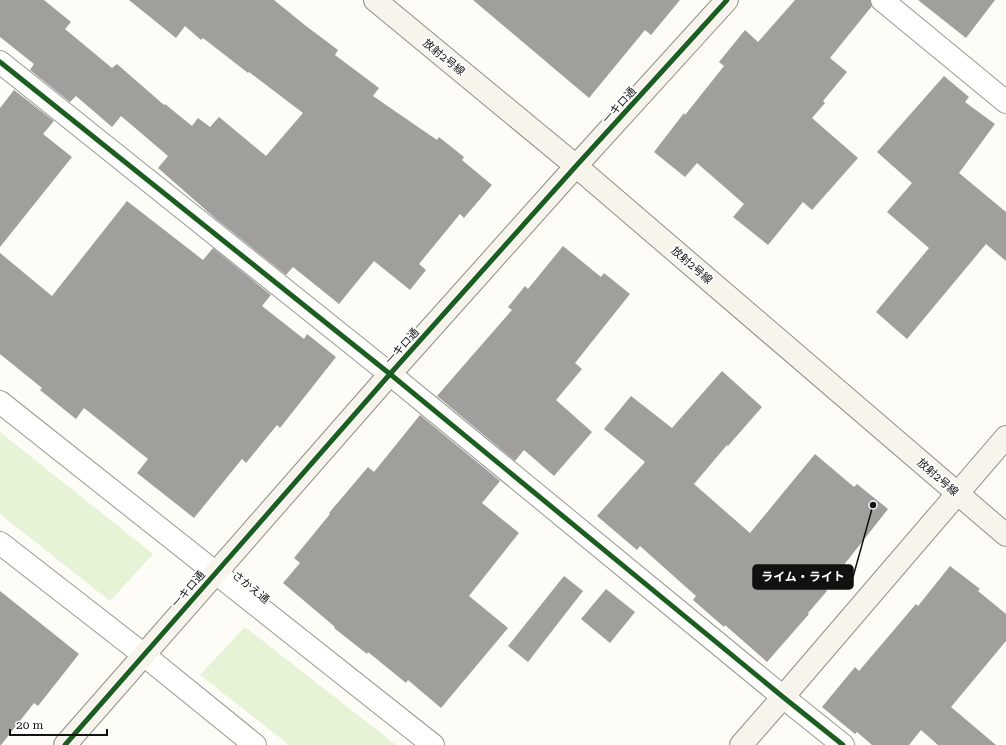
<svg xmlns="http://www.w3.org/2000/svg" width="1006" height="745" font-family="'Roboto Serif','Noto Sans JP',serif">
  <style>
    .green { fill: #e7f3d7 }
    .building { fill: #a19f9c }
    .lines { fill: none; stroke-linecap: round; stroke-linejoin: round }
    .street-casing { stroke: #979795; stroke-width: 24 }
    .secondary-casing { stroke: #8e8d8b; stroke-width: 24 }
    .street { stroke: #fffffe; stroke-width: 22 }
    .secondary { stroke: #f6f4eb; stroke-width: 22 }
    .cycleway-casing { stroke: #fff; stroke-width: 8 }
    .cycleway { stroke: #1b5e20; stroke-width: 5 }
    .labels { text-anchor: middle; stroke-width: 4; stroke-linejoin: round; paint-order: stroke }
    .street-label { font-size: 11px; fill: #111; stroke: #fff }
    .leader { fill: none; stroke: #111; stroke-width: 1.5 }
    .callout-dot { fill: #111; stroke: #fff; stroke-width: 1.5 }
    .callout { fill: #111; stroke: #111; stroke-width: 1.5 }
    .callout-label { font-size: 12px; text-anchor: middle; font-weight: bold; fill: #fff }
  </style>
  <rect width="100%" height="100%" fill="#fdfcf7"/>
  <g class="green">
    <polygon points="0,432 153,554 110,601 0,514"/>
    <polygon points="245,627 396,745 289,745 200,675"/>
  </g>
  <g class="building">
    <polygon points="0,0 44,0 71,22 65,29 112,68 117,64 164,105 165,104 192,126 198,118 210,127 219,117 266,156 303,113 249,72 248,73 203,38 201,40 185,26 176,38 129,0 274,0 306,26 338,50 335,55 379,88 373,96 437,140 439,137 464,157 462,160 492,185 464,218 460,214 419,264 426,270 410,290 374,261 339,304 293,267 286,275 216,219 158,168 168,156 121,116 112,127 76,96 70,102 30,70 34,64 0,37"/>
    <polygon points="473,0 680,0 651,35 645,30 589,98"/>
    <polygon points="795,0 870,0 872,6 830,58 847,72 823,101 825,103 812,118 858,158 812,210 803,202 768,245 733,217 744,204 697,163 685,177 654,152 684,113 685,115 724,66 719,62 745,30 758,42"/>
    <polygon points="918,0 995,0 966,38"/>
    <polygon points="944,76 969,97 965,102 995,124 959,173 1006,212 1006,261 986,244 907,339 876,312 929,248 887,212 912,183 877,152"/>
    <polygon points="14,90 54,121 43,134 72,157 0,247 0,108"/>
    <polygon points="127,201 203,260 213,248 271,295 262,306 304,339 307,334 336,357 280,428 277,425 246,463 242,459 194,518 137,473 148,459 84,408 76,419 40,390 42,388 0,354 0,253 52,296"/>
    <polygon points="563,246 601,277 604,273 630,294 575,363 582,369 556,400 592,432 554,476 524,450 515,461 437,396 512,310 508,307 525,286 528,289"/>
    <polygon points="722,371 762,407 728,446 727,445 694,484 750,533 815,454 854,487 857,484 888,509 825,589 827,591 808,613 809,614 767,662 725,625 724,627 693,600 696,596 640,546 637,550 597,516 645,462 604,429 631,396 672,428"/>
    <polygon points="420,415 500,481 482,503 519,533 469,596 508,628 441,708 408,680 406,683 368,652 367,654 334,628 335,627 283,583 300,563 294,558 330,514 329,513 368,467 374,472"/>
    <polygon points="950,566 980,589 978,591 1006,614 1006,641 951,707 996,745 938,745 921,730 909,745 872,745 857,732 855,734 822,707 855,667 859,671 916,604 918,606"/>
    <polygon points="564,576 583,591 528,662 508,646"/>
    <polygon points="606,589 635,612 610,643 581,619"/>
    <polygon points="0,591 79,654 38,706 34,703 1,745 0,745"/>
  </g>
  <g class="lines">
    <defs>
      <g id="street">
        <polyline points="882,0 1006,102"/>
        <polyline points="0,62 390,374 783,697 843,745"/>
        <polyline points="0,402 433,745"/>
        <polyline points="0,543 144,655 255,745"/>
      </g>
      <g id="secondary">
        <polyline points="375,0 576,166 1006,535"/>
        <polyline points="65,745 390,374 576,166 727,0"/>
        <polyline points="741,745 783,697 1006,437"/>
      </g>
    </defs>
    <use href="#street" class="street-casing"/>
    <use href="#secondary" class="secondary-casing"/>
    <use href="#street" class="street"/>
    <use href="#secondary" class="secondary"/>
    <defs>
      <g id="cycleway">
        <polyline points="0,62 390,374 783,697 843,745"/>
        <polyline points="65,745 390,374 576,166 727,0"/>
      </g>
    </defs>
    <use href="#cycleway" class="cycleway-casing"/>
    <use href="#cycleway" class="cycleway"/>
  </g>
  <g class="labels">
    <g class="street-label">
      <text transform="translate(444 57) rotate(39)" y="4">放射2号線</text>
      <text transform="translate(619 105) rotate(-48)" y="4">一キロ通</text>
      <text transform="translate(692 265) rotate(41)" y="4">放射2号線</text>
      <text transform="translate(402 346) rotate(-48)" y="4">一キロ通</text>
      <text transform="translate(938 477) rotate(41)" y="4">放射2号線</text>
      <text transform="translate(251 587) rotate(39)" y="4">さかえ通</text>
      <text transform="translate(188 589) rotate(-49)" y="4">一キロ通</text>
    </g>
  </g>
  <path class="leader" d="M873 505L853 577"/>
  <circle class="callout-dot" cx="873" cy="505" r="4"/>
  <rect class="callout" x="753" y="565" width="100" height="24" rx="4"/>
  <g class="callout-label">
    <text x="803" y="581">ライム・ライト</text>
  </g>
  <path d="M10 729v6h97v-6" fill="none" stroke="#111111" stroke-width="2"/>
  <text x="16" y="729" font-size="12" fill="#111111" stroke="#ffffff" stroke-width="3" paint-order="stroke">20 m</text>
</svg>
